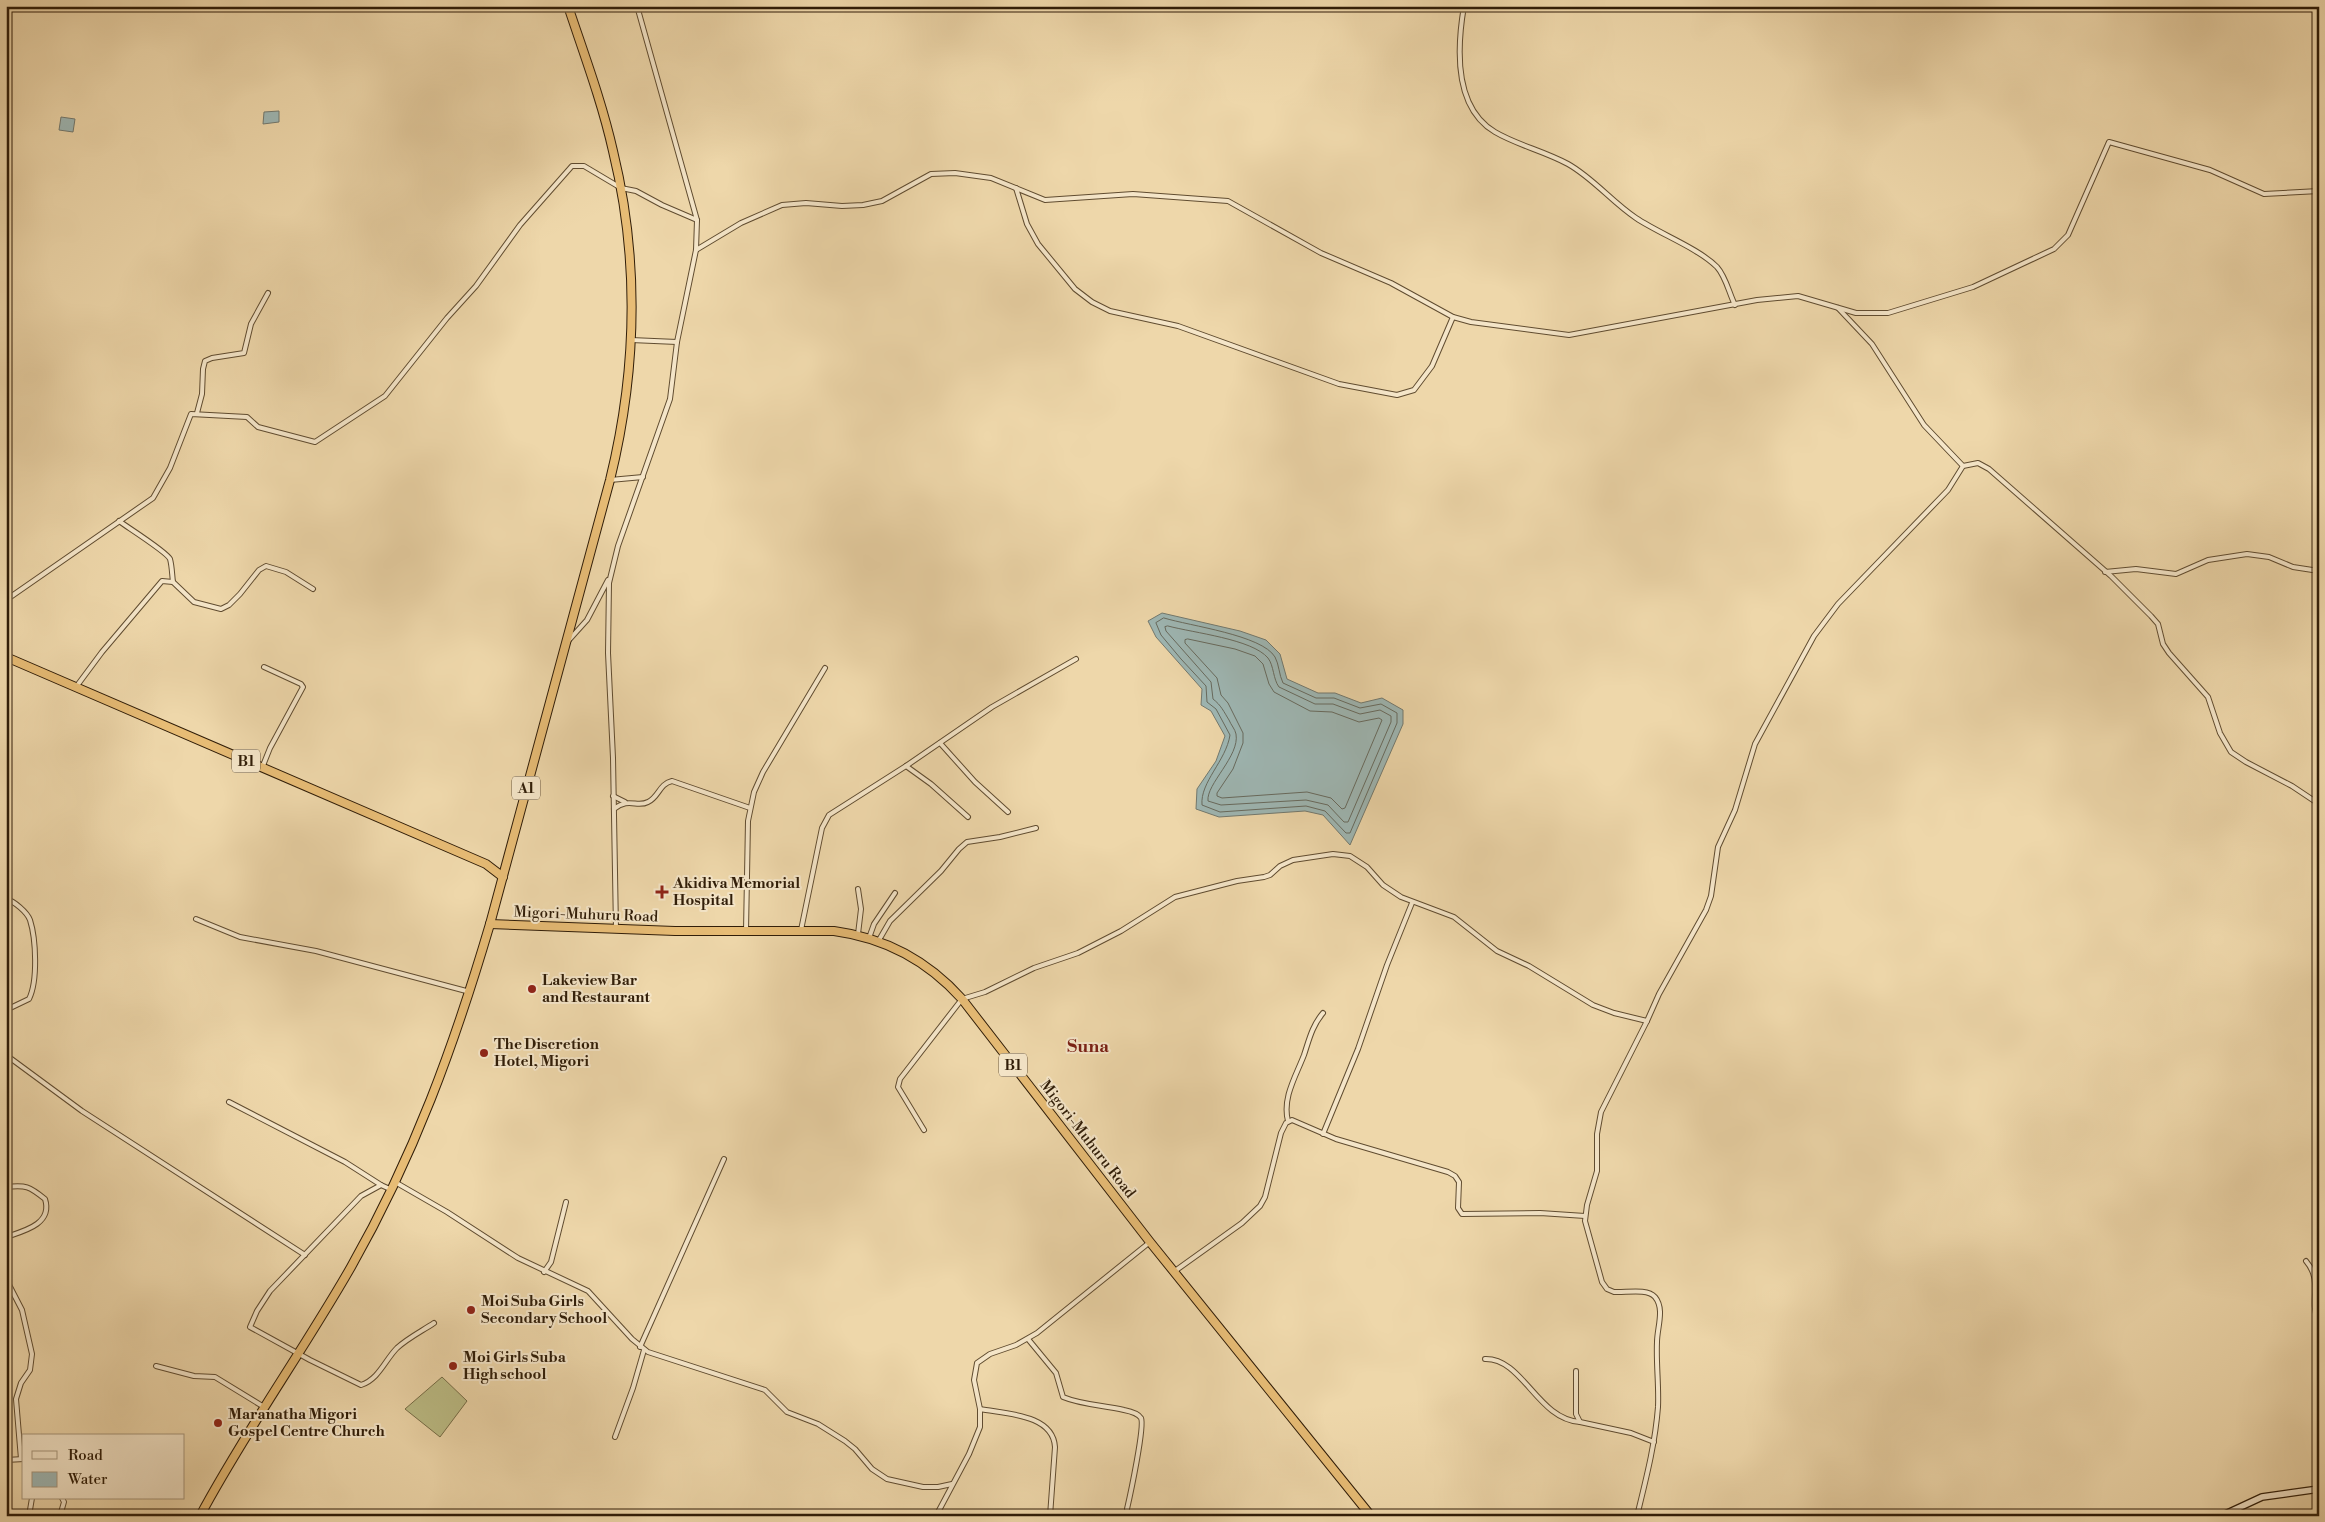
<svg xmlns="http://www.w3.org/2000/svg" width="2325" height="1522" font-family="'Libre Bodoni',serif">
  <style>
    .grass { fill: #bcbd86; stroke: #766d47 }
    .water { fill: #9eb7b4; stroke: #72796f }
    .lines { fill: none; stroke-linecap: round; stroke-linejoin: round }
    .shore { stroke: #676a5e; stroke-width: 1 }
    .street-casing { stroke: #604c30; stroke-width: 6 }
    .secondary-casing { stroke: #301d08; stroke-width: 8 }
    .highway-casing { stroke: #301d08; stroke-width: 10 }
    .street { stroke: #f4e5c8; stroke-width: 4 }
    .secondary { stroke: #f4e5c8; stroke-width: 5.5 }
    .highway { stroke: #e7bc75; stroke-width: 8 }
    .poi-dot { fill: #8f2418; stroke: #f4e5c8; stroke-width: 2 }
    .labels { text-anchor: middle; stroke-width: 4; stroke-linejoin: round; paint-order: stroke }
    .shield { fill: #f4e5c8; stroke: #6b5942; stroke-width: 1 }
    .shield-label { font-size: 14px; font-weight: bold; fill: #301d08 }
    .poi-label { font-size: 15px; font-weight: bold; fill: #301d08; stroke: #f4e5c8; text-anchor: start }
    .street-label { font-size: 15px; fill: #301d08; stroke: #f4e5c8 }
    .quarter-label { font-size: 18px; font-weight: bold; fill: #7a1f14; stroke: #f4e5c8 }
  </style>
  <rect width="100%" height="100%" fill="#eed7aa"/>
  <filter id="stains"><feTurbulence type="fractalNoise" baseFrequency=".004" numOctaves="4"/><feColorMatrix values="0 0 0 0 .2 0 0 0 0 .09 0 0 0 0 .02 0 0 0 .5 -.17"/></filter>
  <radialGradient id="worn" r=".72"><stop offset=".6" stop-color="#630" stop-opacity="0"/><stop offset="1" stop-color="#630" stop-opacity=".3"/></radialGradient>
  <polygon class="grass" points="442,1377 467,1401 440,1437 405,1409"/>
  <g class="water">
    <polygon points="279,111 279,122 263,124 264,112"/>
    <polygon points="61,117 75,119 73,132 59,130"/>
    <polygon points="1162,613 1240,631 1266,640 1280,654 1287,679 1318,693 1335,693 1361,703 1382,698 1403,710 1403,724 1350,845 1323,815 1305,811 1219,817 1196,809 1197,789 1216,761 1225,736 1211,711 1201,705 1202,689 1156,637 1148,621"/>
  </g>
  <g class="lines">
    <g class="shore">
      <path d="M1164,618c26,8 98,17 111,39 4,7 4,18 8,26l33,15h18l26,10 21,-4 16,9v10l-47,110h-4l-21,-22 -19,-5 -86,6 -18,-7c-2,-23 24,-44 28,-70l-14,-26 -9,-7 -1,-16 -25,-27 -20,-24 -5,-12z"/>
      <path d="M1168,626c26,7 84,13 100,32 6,8 5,21 11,29l36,17h18l27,10 20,-4 11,6v6l-43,100h-4l-16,-17 -22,-5 -85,5 -13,-4c-2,-17 32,-45 28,-67 -1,-5 -5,-9 -7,-14 -5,-8 -8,-15 -16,-21l-2,-17 -45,-51 -1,-4z"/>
      <polygon points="1188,639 1235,649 1255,656 1263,664 1269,684 1274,692 1310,711 1332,712 1359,722 1379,718 1382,720 1345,808 1342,809 1331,798 1307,792 1222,798 1217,796 1217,793 1233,769 1243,743 1243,733 1228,703 1221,695 1217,678 1185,643 1185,640"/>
    </g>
    <defs>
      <g id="street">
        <path d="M1464,6c-7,41 -11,101 31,126 22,13 49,19 73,32 25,14 44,38 68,54 24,16 62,30 81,49 9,10 12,26 18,38"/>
        <polyline points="1016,188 1027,224 1038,244 1075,289 1092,302 1110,311 1178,326 1339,384 1397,395 1414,390 1432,366 1453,317"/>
        <polyline points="696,250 741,223 782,205 806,203 842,206 863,205 882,201 931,174 955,173 991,178 1045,200 1133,194 1228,201 1321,253 1391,283 1453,317 1471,322 1569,335 1757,300 1798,296 1856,313 1888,313 1973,287 2054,249 2068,235 2109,142 2210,170 2264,194 2319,191"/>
        <polyline points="1838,308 1872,344 1924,425 1963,466"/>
        <polyline points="631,340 677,342 696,250 697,220 637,6"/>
        <polyline points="197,413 202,394 203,369 205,361 212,358 244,353 251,324 268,293"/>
        <polyline points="610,480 643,477"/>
        <path d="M119,521c8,6 48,31 51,38 2,7 2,16 3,23"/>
        <polyline points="2105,572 2136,569 2176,574 2208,560 2247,554 2269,557 2293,567 2319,571"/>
        <polyline points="6,600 153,498 170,468 191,414 247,417 258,427 315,442 385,396 447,318 476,286 520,225 572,166 584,166 621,188 636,191 662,205 697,220"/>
        <polyline points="569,640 587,620 608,580"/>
        <polyline points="76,687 102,652 162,581 173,582 194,602 221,609 229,605 240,594 259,570 266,566 286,572 313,589"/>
        <polyline points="940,743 975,782 1008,812"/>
        <polyline points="906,766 931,784 968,817"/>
        <polyline points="262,768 270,748 303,687 301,684 264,667"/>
        <polyline points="613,796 625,802"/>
        <path d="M614,809c15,-12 23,-1 34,-7 11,-5 11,-18 24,-21l78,27"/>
        <path d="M6,899c8,2 21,13 24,21 6,19 8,61 -1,79l-23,11"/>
        <polyline points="196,919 240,937 316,951 470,992"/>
        <polyline points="616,929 613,758 608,653 609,583 618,546 670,399 677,342"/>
        <polyline points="801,930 822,828 829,815 906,766 992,707 1076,659"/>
        <polyline points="746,931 748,821 754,792 763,772 825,668"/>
        <polyline points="858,934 861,909 858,889"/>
        <polyline points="869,938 874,924 895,893"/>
        <polyline points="879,940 890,921 941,871 959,849 967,842 1000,837 1036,828"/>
        <polyline points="6,1055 82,1111 305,1255"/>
        <polyline points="229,1102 345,1162 381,1185"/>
        <path d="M1288,1121c-6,-23 8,-45 16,-66 5,-15 8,-29 19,-42"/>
        <polyline points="924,1130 898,1087 900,1079 962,999 985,992 1034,968 1078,953 1121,931 1175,897 1237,881 1264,877 1270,875 1280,866 1293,860 1333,854 1350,856 1367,867 1383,885 1401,897 1454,917 1497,951 1529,966 1593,1005 1614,1013 1647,1021"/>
        <polyline points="1323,1134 1358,1049 1387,965 1412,903"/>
        <polyline points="395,1182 447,1212 518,1258 588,1291 632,1339 648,1352 765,1390 787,1412 818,1424 845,1441 855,1449 872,1469 887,1479 923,1487 938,1487 952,1484"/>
        <path d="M6,1187c20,-2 23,-1 39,12 8,25 -21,32 -39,38"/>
        <path d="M392,1190l-11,-5 -20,11 -91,95 -13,20 -7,16 60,33 51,25c18,-6 24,-25 36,-37 11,-10 25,-17 37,-25"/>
        <path d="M2306,1261c18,21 2,41 13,61"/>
        <polyline points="1175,1271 1242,1223 1260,1206 1265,1197 1281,1133 1286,1123 1292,1120 1336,1139 1448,1172 1455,1176 1459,1182 1458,1208 1462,1214 1540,1213 1585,1216"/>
        <polyline points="544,1272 551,1262 566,1202"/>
        <polyline points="6,1279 22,1310 32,1354 30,1370 21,1383 16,1399 21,1459"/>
        <path d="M1028,1339l28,34 7,24c19,8 41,8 61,13 5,1 14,3 17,8 4,8 -11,78 -14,91"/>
        <polyline points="640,1347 724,1159"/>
        <path d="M1485,1359c38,-1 52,60 95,63"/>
        <polyline points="156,1366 194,1376 215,1377 264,1407"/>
        <polyline points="1576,1371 1576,1414 1580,1422 1631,1433 1654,1442"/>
        <path d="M980,1409c26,5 73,5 75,38l-5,69"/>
        <polyline points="615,1437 633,1388 644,1350"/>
        <polyline points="6,1460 24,1459"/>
        <polyline points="29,1516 32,1498"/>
        <polyline points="60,1516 64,1502 62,1498"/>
        <polyline points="936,1516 969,1454 980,1427 980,1409 974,1380 977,1363 990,1354 1016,1345 1037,1333 1150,1242"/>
        <path d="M1637,1516c9,-37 18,-71 21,-109 1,-22 -2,-43 -1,-65 0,-14 8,-33 -2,-45 -8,-9 -30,-4 -41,-5l-7,-3 -5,-7 -17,-61 2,-16 10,-34v-37l4,-22 46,-91 12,-27 47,-84 5,-14 7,-49 17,-37 20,-66 59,-108 24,-32 110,-114 15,-24 15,-3 11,6 122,107 40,40 7,8 5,20 6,9 39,44 12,36 11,19 15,10 46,24 27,18"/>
      </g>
      <polyline id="secondary" points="2221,1516 2262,1497 2319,1489"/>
      <g id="highway">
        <polyline points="6,657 486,864 503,877"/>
        <path d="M490,924l185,7h159c52,7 94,30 128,68l188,243 221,274"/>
        <path d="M200,1516c46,-86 103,-165 151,-249 63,-111 103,-221 139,-343l120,-444c27,-110 30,-218 3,-329 -11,-49 -29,-97 -45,-145"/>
      </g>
    </defs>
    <use href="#street" class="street-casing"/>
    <use href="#secondary" class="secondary-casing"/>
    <use href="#highway" class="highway-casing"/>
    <use href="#street" class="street"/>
    <use href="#secondary" class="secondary"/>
    <use href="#highway" class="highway"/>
  </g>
  <g class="poi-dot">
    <path d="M659.5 884.5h5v5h5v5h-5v5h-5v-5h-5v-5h5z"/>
    <circle cx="532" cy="989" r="5"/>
    <circle cx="484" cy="1053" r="5"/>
    <circle cx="471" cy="1310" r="5"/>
    <circle cx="453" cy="1366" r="5"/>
    <circle cx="218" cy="1423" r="5"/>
  </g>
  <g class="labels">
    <g class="shield">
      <rect x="232" y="749.5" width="28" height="23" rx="4"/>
      <rect x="512" y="776.5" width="28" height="23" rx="4"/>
      <rect x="999" y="1053.5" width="28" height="23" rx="4"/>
    </g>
    <g class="shield-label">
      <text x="246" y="766">B1</text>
      <text x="526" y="793">A1</text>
      <text x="1013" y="1070">B1</text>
    </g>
    <g class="poi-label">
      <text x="673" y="888">Akidiva Memorial<tspan x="673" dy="17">Hospital</tspan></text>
      <text x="542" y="985">Lakeview Bar<tspan x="542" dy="17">and Restaurant</tspan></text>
      <text x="494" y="1049">The Discretion<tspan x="494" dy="17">Hotel, Migori</tspan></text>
      <text x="481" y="1306">Moi Suba Girls<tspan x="481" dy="17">Secondary School</tspan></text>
      <text x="463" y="1362">Moi Girls Suba<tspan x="463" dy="17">High school</tspan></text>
      <text x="228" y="1419">Maranatha Migori<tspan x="228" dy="17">Gospel Centre Church</tspan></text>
    </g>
    <g class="street-label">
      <text transform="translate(586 914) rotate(2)" y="5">Migori-Muhuru Road</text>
      <text transform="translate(1088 1139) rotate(52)" y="5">Migori-Muhuru Road</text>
    </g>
    <g class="quarter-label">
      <text x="1088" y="1052">Suna</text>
    </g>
  </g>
  <rect width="2325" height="1522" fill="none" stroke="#eed7aa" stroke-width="25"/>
  <rect x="8" y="8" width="2310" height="1507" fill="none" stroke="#301d08" stroke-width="2.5"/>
  <rect x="12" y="12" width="2300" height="1497" fill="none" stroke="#301d08"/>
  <rect x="22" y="1434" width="162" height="65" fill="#f4e5c8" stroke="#a6957b"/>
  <rect x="32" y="1451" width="25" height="8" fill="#f4e5c8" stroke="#a6957b"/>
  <text x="68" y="1460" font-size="15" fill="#301d08">Road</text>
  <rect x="32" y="1472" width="25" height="15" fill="#9eb7b4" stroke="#a6957b"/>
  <text x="68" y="1484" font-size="15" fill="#301d08">Water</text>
  <rect width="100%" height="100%" filter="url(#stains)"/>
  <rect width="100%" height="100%" fill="url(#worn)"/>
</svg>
